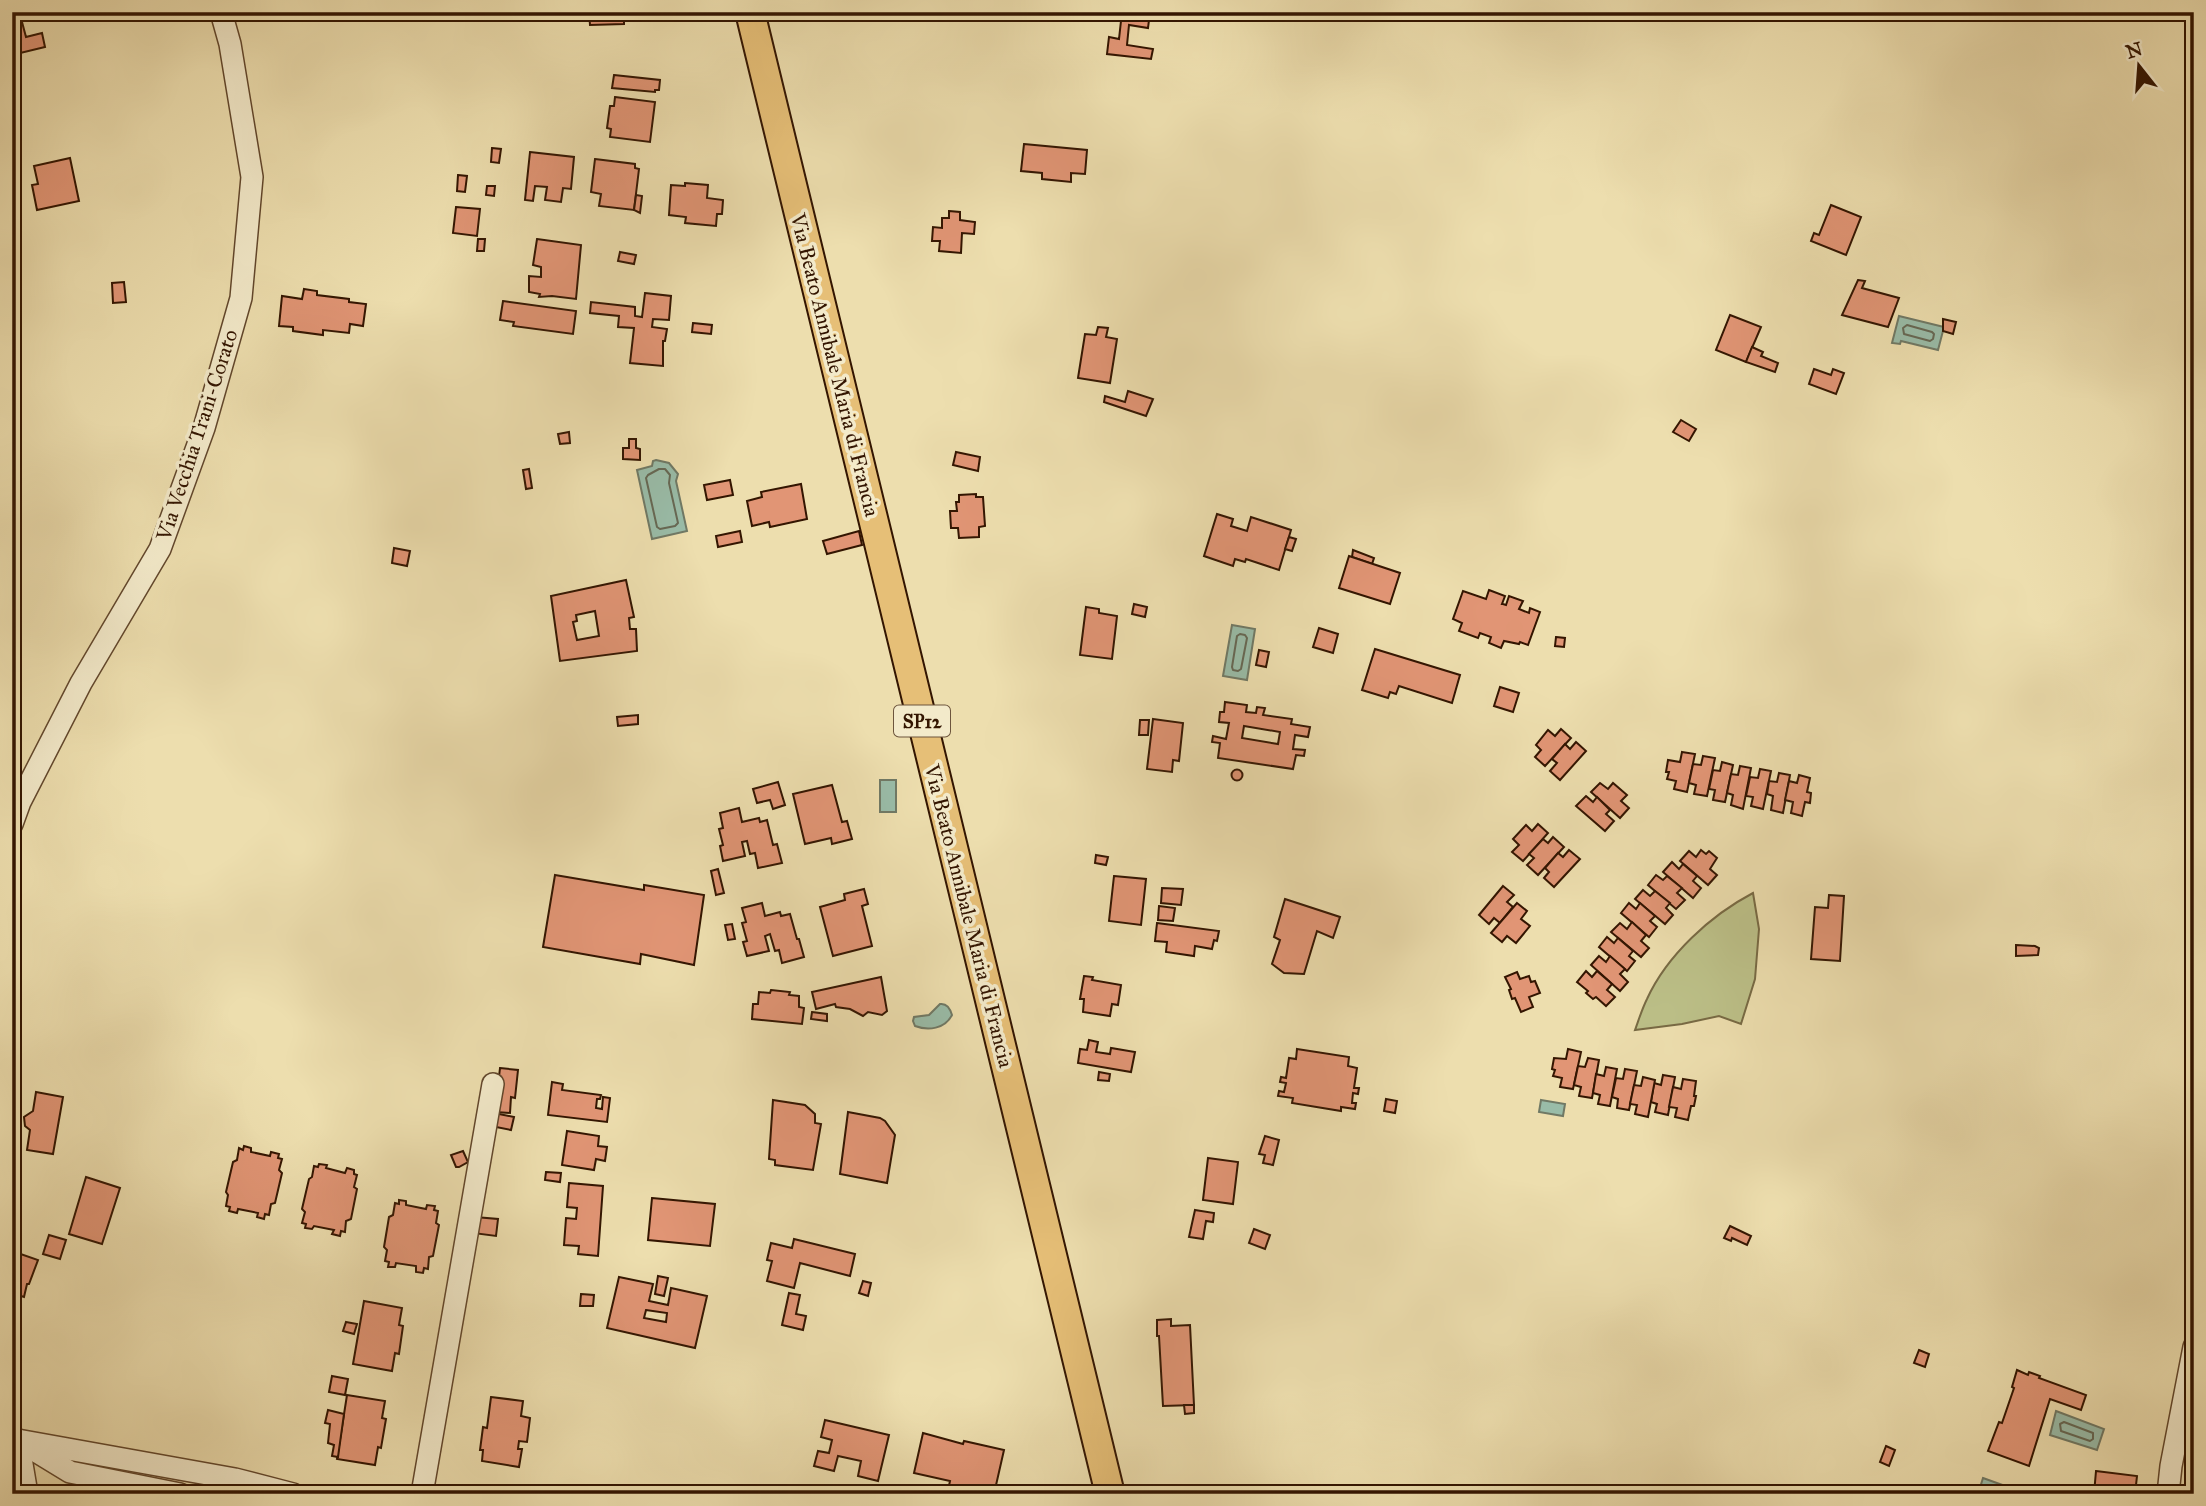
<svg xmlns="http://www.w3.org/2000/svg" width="2206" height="1506" font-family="'IM FELL Great Primer',serif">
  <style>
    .green { fill: #bcc088; stroke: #786a44; stroke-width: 2 }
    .water { fill: #99bca8; stroke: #707965; stroke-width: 2 }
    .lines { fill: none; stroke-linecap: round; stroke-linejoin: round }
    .shore { stroke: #666854; stroke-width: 2 }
    .building { fill: #e19575; stroke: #331501; stroke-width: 2; fill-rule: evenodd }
    .minor-casing { stroke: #62472c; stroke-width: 24 }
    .major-casing { stroke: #331501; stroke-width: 32 }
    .minor { stroke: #f3eaca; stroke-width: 21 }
    .major { stroke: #e6bf77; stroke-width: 28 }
    .labels { text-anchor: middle; stroke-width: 7; stroke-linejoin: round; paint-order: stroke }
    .shield { fill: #f3eaca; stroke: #6d553d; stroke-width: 2 }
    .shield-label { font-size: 19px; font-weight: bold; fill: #331501 }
    .street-label { font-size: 21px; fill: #331501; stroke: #f3eaca }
  </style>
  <rect width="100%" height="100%" fill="#eddeae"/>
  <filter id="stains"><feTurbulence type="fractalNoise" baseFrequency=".00286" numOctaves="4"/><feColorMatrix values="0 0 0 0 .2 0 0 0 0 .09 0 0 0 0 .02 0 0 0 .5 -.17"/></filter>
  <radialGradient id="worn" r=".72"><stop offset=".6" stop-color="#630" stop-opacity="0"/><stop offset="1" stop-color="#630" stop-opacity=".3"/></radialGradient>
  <path class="green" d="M1753,893l6,36 -4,50 -14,45 -22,-8 -37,8 -47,6c4,-11 7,-21 12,-31 20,-44 64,-84 106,-106z"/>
  <g class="water">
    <polygon points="1899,316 1944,327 1938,350 1901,341 1900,344 1892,343"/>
    <polygon points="656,460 669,463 678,474 676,481 687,531 652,539 637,470 652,466 653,461"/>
    <polygon points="1232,625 1255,629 1247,680 1223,676"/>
    <rect x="880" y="780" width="16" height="32"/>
    <path d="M940,1004c7,-1 10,4 12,11 -7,14 -24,16 -37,11l-2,-5 1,-4 15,-2z"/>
    <polygon points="1541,1100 1565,1104 1563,1116 1539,1112"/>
    <polygon points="2056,1411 2104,1429 2097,1450 2050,1435"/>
    <polygon points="1983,1478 2022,1492 2022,1494 1978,1494"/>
  </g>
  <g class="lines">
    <g class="shore">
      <polygon points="1907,325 1932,332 1934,334 1933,339 1930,341 1904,334 1903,328"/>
      <polygon points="659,469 665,469 670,475 669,483 678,523 675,526 660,529 657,527 646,478 648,475"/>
      <polygon points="1240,634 1245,635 1247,638 1241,669 1238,671 1233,670 1232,667 1237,636"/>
      <polygon points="2064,1422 2093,1433 2093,1439 2090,1441 2061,1431 2060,1424"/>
    </g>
  </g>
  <g class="building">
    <polygon points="589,12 624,12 624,24 590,25"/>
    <polygon points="1122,12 1150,12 1148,28 1129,25 1127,45 1153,49 1151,59 1107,54 1109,37 1119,39"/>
    <polygon points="22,22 26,37 42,33 45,47 12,55 12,25"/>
    <polygon points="614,75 660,80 659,90 655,90 655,92 612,88"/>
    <polygon points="615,97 655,102 650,142 610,137 611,129 607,128 610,106 614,106"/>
    <polygon points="1024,144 1087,150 1085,174 1071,173 1071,182 1042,179 1042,173 1021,171"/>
    <polygon points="492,148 501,149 499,163 491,162"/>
    <polygon points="530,152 574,157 571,189 563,188 561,202 545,200 547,187 535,186 533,201 525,200"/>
    <polygon points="70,158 79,201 37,210 32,185 38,184 34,166"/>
    <polygon points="595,159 635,164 635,168 639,169 634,210 599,206 601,194 591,192"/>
    <polygon points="458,175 467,176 465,192 457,191"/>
    <polygon points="685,183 708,185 707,198 723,200 722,214 717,214 716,226 685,223 686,217 669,215 671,185 685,186"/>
    <polygon points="487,186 495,186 494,196 486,195"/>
    <polygon points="636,195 642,196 640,213 634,210"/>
    <polygon points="1831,205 1861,217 1846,255 1811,241 1814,233 1819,235"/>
    <polygon points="456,207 480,209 477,236 453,233"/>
    <polygon points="949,211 960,212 960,220 975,222 974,234 962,233 961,253 939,251 940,241 932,241 933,227 942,228 942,218 949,218"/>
    <polygon points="478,239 485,239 484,251 477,251"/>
    <polygon points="537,239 581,245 576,299 552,296 539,297 540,294 529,292 529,276 541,277 541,267 533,265"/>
    <polygon points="620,252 636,255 634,264 618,261"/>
    <polygon points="1858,280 1865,281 1862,288 1899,298 1888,327 1842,315"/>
    <polygon points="124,282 126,302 113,303 112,283"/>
    <polygon points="304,289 317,291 317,295 349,299 349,302 366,304 363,326 350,324 349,333 323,330 323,335 293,331 293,327 279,326 282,296 302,299"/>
    <polygon points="645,293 671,296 669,320 653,319 652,327 667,329 665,341 663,341 663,366 630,363 634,328 618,327 619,316 590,313 591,302 635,307 635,316 642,317"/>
    <polygon points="503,301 576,311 573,334 513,326 514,322 500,320"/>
    <polygon points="1730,315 1761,327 1746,362 1716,350"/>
    <polygon points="1943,319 1956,322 1953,334 1943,331"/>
    <polygon points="693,323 712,325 711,334 692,332"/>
    <polygon points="1098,327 1108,328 1106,337 1117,339 1110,383 1078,378 1085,334 1096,335"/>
    <polygon points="1752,347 1763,352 1761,356 1778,363 1775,372 1746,362"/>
    <polygon points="1814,369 1831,375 1833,369 1844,373 1836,394 1809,384"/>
    <polygon points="1128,391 1153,399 1146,416 1104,402 1105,396 1125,402"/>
    <polygon points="1681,420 1696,429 1689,441 1673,432"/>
    <polygon points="569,432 570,443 560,444 558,434"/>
    <polygon points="629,439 636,439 636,448 640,449 640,460 623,459 623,448 629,448"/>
    <polygon points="956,452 980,457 978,471 953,465"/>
    <polygon points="529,469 532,488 526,489 523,470"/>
    <polygon points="730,480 733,495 707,500 704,485"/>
    <polygon points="801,484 807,519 770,527 769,522 752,526 747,501 762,497 761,492"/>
    <polygon points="976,494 976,497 983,497 985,526 979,527 979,537 959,538 958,528 951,528 950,511 957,511 956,502 959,502 959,495"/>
    <polygon points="1217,514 1233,519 1231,526 1247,531 1251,517 1291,530 1279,570 1246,559 1245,562 1235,559 1233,566 1204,556"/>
    <polygon points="740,531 742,542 718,547 716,536"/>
    <polygon points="859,531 862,545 827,554 823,541"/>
    <polygon points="1289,537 1296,539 1292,551 1285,549"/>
    <polygon points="394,548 410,551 407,566 392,563"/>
    <polygon points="1353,550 1374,558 1372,564 1352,557"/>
    <polygon points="1349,556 1400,573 1390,604 1339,588"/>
    <path d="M626,580l8,37 -5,1 1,11h6l1,22 -77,10 -9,-65zM595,611l4,25 -22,4 -4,-18 4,-1 -1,-6z"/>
    <polygon points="1489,590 1505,596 1502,604 1503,604 1506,605 1509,596 1523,601 1519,609 1529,613 1530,608 1540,612 1528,645 1520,642 1519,644 1504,641 1501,648 1489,643 1491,637 1480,633 1478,638 1459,631 1462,623 1453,619 1463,591 1486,599"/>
    <polygon points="1134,604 1147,607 1145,617 1132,614"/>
    <polygon points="1086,607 1099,609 1099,613 1117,616 1112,659 1080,655"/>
    <polygon points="1319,628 1338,634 1333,653 1313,647"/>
    <polygon points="1556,637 1565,638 1564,647 1555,646"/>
    <polygon points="1375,649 1460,675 1452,703 1399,686 1396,694 1390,692 1388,698 1362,690"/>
    <polygon points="1259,650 1269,652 1266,667 1256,665"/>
    <polygon points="1500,687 1519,693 1513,712 1494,706"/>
    <path d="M1225,702l22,3 -1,7 10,1 1,-6 8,1 -2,7 29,4 -1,5 19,3 -2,10 -13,-2 -2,14 12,1 -1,6 -8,-1 -3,14 -75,-11 2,-15 -8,-1 1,-6 13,3 3,-16 -10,-1 1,-10h4zM1244,726l36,6 -2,12 -36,-6z"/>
    <polygon points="638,715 638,724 618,726 617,717"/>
    <polygon points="1153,719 1183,723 1179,761 1173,760 1172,772 1147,769"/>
    <polygon points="1140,720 1149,720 1148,735 1139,735"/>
    <polygon points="1561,729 1571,738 1545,766 1535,757 1541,750 1536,745 1548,730 1555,736"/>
    <polygon points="1576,742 1586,751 1560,780 1550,771 1557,763 1552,759 1565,744 1570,749"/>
    <polygon points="1682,752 1695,754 1687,792 1674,789 1676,781 1667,779 1669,772 1666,772 1668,760 1680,762"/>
    <polygon points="1703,756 1715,758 1707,796 1694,794 1696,785 1689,783 1693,764 1701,765"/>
    <polygon points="1722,762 1733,765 1725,802 1713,800 1715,790 1709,789 1713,770 1720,771"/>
    <polygon points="1740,766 1751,768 1743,809 1731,805 1733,795 1727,793 1731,774 1738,775"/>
    <polygon points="1760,769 1771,771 1763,809 1751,806 1753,797 1746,796 1750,777 1758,778"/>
    <circle cx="1237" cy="775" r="5.5"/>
    <polygon points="1779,773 1790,775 1783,813 1771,810 1773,796 1767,794 1769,781 1777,782"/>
    <polygon points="1799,775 1810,778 1807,792 1811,793 1810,803 1805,802 1802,816 1791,813 1793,802 1785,800 1789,781 1797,783"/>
    <polygon points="778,782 785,805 773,809 770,800 757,803 753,789"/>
    <polygon points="1600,783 1608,789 1613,783 1627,795 1621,801 1629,808 1620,818 1591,792"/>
    <polygon points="832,785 842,822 847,821 852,839 832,844 831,838 805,844 793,794"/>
    <polygon points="1586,796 1593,802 1597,797 1610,810 1606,814 1614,821 1605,831 1576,806"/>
    <polygon points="739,808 742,822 759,818 760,822 767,820 773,845 777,844 782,863 758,868 755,853 750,854 747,841 742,842 745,856 723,861 720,846 723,845 719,829 723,828 720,813"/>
    <polygon points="1538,824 1548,833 1523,861 1512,852 1519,845 1513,839 1526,825 1532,831"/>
    <polygon points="1553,837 1564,847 1538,875 1527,865 1534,858 1529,854 1543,839 1548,843"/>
    <polygon points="1569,850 1580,859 1554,887 1544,878 1549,872 1545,868 1558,853 1563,857"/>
    <polygon points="1701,850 1706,854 1709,851 1717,858 1710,869 1717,875 1708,885 1680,861 1689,851 1696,857"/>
    <polygon points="1096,855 1108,857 1106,865 1095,863"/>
    <polygon points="1672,862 1679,869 1683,864 1697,876 1693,881 1701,888 1693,898 1663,872"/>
    <polygon points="718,869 724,893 716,895 711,871"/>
    <polygon points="555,875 644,890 644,885 704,895 694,965 641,954 640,964 543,947"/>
    <polygon points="1656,875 1663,880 1667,876 1682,888 1677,893 1685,900 1676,909 1648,885"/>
    <polygon points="1114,876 1146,879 1141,925 1109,921"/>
    <polygon points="1503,886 1514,895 1507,902 1513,907 1500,923 1494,918 1489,924 1479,915"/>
    <polygon points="1162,888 1183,889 1181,905 1161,903"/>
    <polygon points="864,889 868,904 862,906 872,946 833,956 820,907 845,900 844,894"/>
    <polygon points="1643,890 1650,896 1655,891 1670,903 1666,908 1673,915 1665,924 1635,899"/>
    <polygon points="1829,895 1844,896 1840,961 1811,959 1815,907 1828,908"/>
    <polygon points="1285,899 1340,917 1333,938 1317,931 1304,974 1284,973 1272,964 1280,940 1274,937"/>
    <polygon points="762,903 765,916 780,912 781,916 790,914 797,939 799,939 804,957 782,963 779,950 775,951 770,934 765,936 769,951 747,956 743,942 747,941 742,923 746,922 742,908"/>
    <polygon points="1517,903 1527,911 1521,919 1530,926 1516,943 1507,936 1502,942 1491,933"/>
    <polygon points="1629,903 1636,909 1640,903 1655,916 1650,921 1657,927 1649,937 1621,913"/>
    <polygon points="1159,906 1175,908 1173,921 1158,920"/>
    <polygon points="1632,922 1646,935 1641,941 1649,948 1641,957 1611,932 1620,923 1627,929"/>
    <polygon points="1157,923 1219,931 1217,941 1214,940 1212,949 1195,946 1194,956 1166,952 1167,942 1155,941"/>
    <polygon points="732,924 735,939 728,940 725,925"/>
    <polygon points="1607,937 1614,943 1618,938 1633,951 1629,956 1635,961 1627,971 1599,947"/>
    <polygon points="2016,945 2035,946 2039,948 2038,955 2016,956"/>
    <polygon points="1599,956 1606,962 1610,956 1625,969 1620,974 1628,982 1620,991 1591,965"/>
    <polygon points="1586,971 1592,977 1597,971 1612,984 1607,990 1615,997 1606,1006 1596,997 1593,999 1586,993 1588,991 1577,982"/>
    <polygon points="1517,972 1520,979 1529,976 1531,982 1535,981 1540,993 1529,997 1533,1007 1521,1012 1515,998 1512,999 1509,990 1511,989 1505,977"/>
    <polygon points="1084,976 1093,977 1092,980 1121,985 1118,1005 1112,1004 1110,1016 1083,1012 1084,999 1080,999"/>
    <polygon points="881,977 887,1011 882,1015 868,1012 863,1016 850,1009 836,1007 835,1004 816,1009 812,992"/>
    <polygon points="771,990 790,992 789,995 799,996 799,1007 804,1008 802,1024 752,1019 753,1004 758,1004 759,992 770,993"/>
    <polygon points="812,1012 827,1014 827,1021 811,1019"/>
    <polygon points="1089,1040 1098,1042 1096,1052 1110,1054 1111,1048 1135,1052 1131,1072 1078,1063 1080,1049 1087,1050"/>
    <polygon points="1297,1049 1349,1057 1348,1066 1357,1068 1354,1088 1359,1088 1358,1094 1353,1093 1352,1103 1356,1103 1355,1109 1341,1107 1341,1111 1292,1103 1293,1098 1278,1096 1279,1091 1284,1092 1286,1083 1280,1082 1281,1077 1286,1078 1289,1058 1296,1059"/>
    <polygon points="1568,1049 1581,1052 1573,1089 1560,1087 1562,1078 1553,1076 1555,1070 1552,1069 1554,1058 1566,1059"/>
    <polygon points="1588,1058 1599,1060 1592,1098 1579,1096 1581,1087 1574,1085 1578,1066 1585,1067"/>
    <polygon points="1606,1067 1617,1069 1610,1106 1598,1104 1600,1095 1593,1093 1596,1074 1604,1076"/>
    <polygon points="500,1068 518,1070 515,1098 511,1097 510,1113 495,1112"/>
    <polygon points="1625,1069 1637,1071 1629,1110 1617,1108 1618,1099 1612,1097 1616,1078 1623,1079"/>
    <polygon points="1099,1072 1110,1074 1109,1081 1098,1080"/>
    <polygon points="1663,1075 1675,1077 1668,1115 1655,1112 1657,1104 1651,1102 1654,1083 1661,1085"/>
    <polygon points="1643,1077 1655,1080 1648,1117 1635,1114 1637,1105 1630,1104 1634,1085 1641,1086"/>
    <polygon points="1683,1079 1696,1081 1694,1096 1696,1096 1694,1106 1691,1106 1688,1120 1675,1117 1677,1108 1669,1107 1673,1087 1681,1089"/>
    <polygon points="552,1082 563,1084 562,1090 601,1095 600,1099 597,1099 596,1108 602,1109 603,1097 610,1098 607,1122 548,1115"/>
    <polygon points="36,1092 63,1097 53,1154 27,1150 30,1130 25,1126 24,1117 33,1111"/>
    <polygon points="1386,1099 1397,1101 1395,1113 1384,1111"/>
    <polygon points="773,1100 805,1105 815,1114 815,1123 821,1124 813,1170 775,1165 775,1160 769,1159"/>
    <polygon points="848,1112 880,1118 885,1121 895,1135 887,1183 840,1174"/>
    <polygon points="494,1113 514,1117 511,1130 491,1126"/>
    <polygon points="567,1131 599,1136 598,1146 607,1147 605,1161 596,1159 594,1170 562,1165"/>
    <polygon points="1265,1136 1279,1140 1273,1165 1263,1163 1265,1155 1259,1154"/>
    <polygon points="244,1146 251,1148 251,1152 270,1156 271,1152 279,1154 278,1158 282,1159 279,1170 282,1173 275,1203 271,1204 269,1215 265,1214 264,1219 257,1217 258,1213 238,1209 237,1213 229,1211 230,1207 226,1206 228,1195 226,1192 233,1162 237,1160 239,1148 243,1150"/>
    <polygon points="463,1151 468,1162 459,1167 456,1167 451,1155"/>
    <polygon points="1208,1158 1238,1162 1233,1204 1203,1200"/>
    <polygon points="319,1164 327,1165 326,1168 345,1173 347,1168 354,1170 354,1174 357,1175 354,1187 357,1189 351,1219 346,1221 345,1232 341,1231 340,1236 332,1234 334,1230 314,1226 312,1229 305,1228 306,1224 302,1223 305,1212 302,1209 309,1179 312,1177 314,1166 318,1167"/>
    <polygon points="546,1172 561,1173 560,1182 545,1180"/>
    <polygon points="86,1177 120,1188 102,1244 69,1234"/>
    <polygon points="569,1183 603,1186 598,1256 578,1254 579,1246 564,1245 566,1218 576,1219 577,1208 567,1207"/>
    <polygon points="652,1198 715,1204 710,1246 648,1240"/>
    <polygon points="399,1200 406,1201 406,1205 426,1209 427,1205 435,1206 434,1210 438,1211 436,1223 439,1225 433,1256 429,1257 428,1269 424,1268 423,1273 416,1272 416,1266 396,1263 395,1267 388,1267 389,1262 385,1261 387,1250 384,1247 389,1217 393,1215 395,1203 399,1204"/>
    <polygon points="1195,1210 1214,1213 1213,1222 1206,1221 1203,1239 1189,1237"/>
    <polygon points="475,1217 498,1219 496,1236 473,1233"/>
    <polygon points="1730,1226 1751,1236 1747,1245 1732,1238 1731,1241 1724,1238"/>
    <polygon points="1254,1229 1270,1235 1265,1249 1249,1243"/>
    <polygon points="49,1235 66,1240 60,1259 43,1254"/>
    <polygon points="794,1239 855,1254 850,1276 800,1263 794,1288 767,1281 772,1261 767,1260 771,1243 792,1248"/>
    <polygon points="12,1251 38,1260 29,1284 27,1284 24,1297 12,1293"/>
    <polygon points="658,1276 668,1278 664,1296 655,1294"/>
    <path d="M619,1277l34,7 -4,17 19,4 3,-17 36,8 -12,52 -88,-20zM646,1310l21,3 -1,9 -22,-4z"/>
    <polygon points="863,1281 871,1283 868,1296 859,1293"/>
    <polygon points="789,1293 800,1295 796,1314 806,1316 803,1330 782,1325"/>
    <polygon points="581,1294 594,1295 593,1306 580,1306"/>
    <polygon points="364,1301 402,1308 399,1325 403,1326 399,1354 395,1353 392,1371 353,1364"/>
    <polygon points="1171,1319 1171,1326 1190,1325 1194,1405 1163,1406 1159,1336 1157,1336 1157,1320"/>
    <polygon points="346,1322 357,1324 354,1334 343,1331"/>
    <polygon points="1919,1350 1929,1354 1925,1367 1914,1363"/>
    <polygon points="2017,1370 2028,1375 2029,1372 2040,1376 2039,1378 2086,1395 2081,1410 2050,1399 2029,1466 1988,1451 1999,1422 2002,1423 2014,1388 2012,1387"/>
    <polygon points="332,1376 348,1379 345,1395 329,1392"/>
    <polygon points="347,1395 385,1401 382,1418 386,1419 381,1448 378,1447 375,1465 337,1459"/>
    <polygon points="491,1397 523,1401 521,1416 530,1418 527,1442 519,1441 518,1449 522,1449 519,1467 482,1461 483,1450 480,1450 483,1427 487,1428"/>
    <polygon points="1184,1405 1194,1405 1194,1413 1185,1414"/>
    <polygon points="328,1410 344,1414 338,1457 332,1456 334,1445 328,1443 330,1424 325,1423"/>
    <polygon points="825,1420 889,1435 878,1481 858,1476 861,1461 838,1456 834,1471 814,1466 818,1451 829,1453 832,1440 821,1437"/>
    <polygon points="923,1433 963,1444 964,1441 1004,1450 994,1494 965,1494 948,1490 950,1481 914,1473"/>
    <polygon points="1886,1446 1895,1450 1889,1466 1880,1462"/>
    <polygon points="2096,1471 2137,1476 2135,1494 2094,1494"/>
  </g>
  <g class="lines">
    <defs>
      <g id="minor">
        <polyline points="12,824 20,802 81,683 160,549 204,428 241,298 252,177 230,44 221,12"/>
        <polyline points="12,1439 235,1479 293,1494"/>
        <polyline points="18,1440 27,1494"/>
        <polyline points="29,1447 70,1472 180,1494"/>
        <polyline points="422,1494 493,1084"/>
        <polyline points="2168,1494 2171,1466 2194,1347"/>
      </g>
      <polyline id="major" points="750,12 1110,1494"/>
    </defs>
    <use href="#minor" class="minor-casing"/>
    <use href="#major" class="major-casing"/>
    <use href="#minor" class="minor"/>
    <use href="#major" class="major"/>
  </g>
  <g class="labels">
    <rect class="shield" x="894" y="705.5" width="56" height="31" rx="5"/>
    <g class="shield-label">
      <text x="922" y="728">SP12</text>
    </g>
    <g class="street-label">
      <text transform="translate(835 365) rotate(76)" y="7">Via Beato Annibale Maria di Francia</text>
      <text transform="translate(197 435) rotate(-72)" y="7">Via Vecchia Trani-Corato</text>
      <text transform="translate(969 916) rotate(76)" y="7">Via Beato Annibale Maria di Francia</text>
    </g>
  </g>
  <rect width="2206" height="1506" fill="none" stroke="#eddeae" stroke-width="42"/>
  <rect x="14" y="14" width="2178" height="1478" fill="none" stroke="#331501" stroke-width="3.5"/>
  <rect x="21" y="21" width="2164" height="1464" fill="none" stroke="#331501" stroke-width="2"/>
  <g transform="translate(2139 66) rotate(343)" stroke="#f3eaca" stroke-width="5" paint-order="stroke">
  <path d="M0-5L12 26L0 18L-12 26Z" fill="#331501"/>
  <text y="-10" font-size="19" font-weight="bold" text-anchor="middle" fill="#331501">N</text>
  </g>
  <rect width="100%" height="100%" filter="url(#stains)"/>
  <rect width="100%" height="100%" fill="url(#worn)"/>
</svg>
